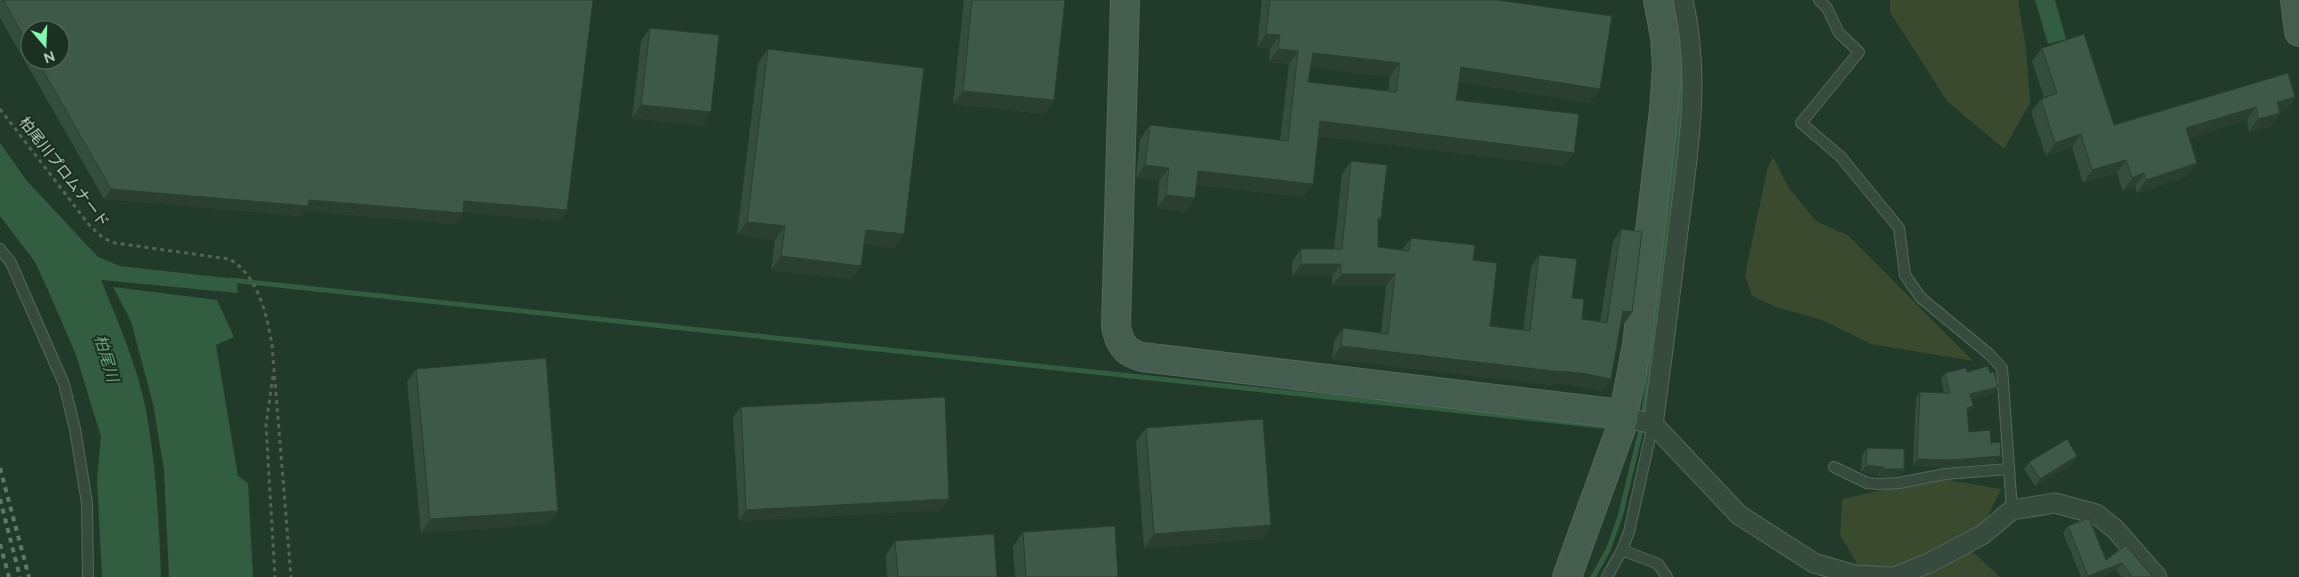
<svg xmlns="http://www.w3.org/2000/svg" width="2299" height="577" font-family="Raleway,'Noto Sans JP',sans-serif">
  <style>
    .green { fill: #394a2f }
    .water { fill: #335d41 }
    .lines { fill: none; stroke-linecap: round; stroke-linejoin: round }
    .stream { stroke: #335d41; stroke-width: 5 }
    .lane-casing { stroke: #54685b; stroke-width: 12 }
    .street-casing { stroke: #54685b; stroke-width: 21 }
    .secondary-casing { stroke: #54685b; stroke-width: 30 }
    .path { stroke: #536551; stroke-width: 3; stroke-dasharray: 4 4; stroke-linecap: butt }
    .lane { stroke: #364a3d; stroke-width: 10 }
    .street { stroke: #364a3d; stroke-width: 19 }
    .secondary { stroke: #445d4e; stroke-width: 28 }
    .rail { stroke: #5f7868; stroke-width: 4; stroke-dasharray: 5 5; stroke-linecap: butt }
    .wall { fill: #354d3e; fill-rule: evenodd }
    .shaded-wall { fill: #2b3e32 }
    .building { fill: #3e5948; stroke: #2b3e32; fill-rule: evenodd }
    .labels { text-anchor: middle; stroke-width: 4; stroke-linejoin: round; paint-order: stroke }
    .street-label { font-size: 15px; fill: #b1c6b9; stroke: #1b2f22 }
    .water-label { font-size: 16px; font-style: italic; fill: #6aa57e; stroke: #1b2f22 }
  </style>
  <rect width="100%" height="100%" fill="#223a2a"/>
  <g class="green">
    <polygon points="1890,0 2018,0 2026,48 2030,103 2004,149 1947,101 1890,12"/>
    <polygon points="1773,157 1789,188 1816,221 1849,236 1973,361 1871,344 1822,320 1776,307 1752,296 1745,275 1767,170"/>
    <polygon points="1937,478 2001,489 1971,550 2000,577 1865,577 1840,535 1842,499"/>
  </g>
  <g class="water">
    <polygon points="2035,0 2055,0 2066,39 2048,44"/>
    <path d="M0,143l27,38 71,76 22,9 116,13 2,14 -137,-13c17,42 36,85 45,130 10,55 13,111 15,167h-59l-5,-98 4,-42 -25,-82 -24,-56 -17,-37 -35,-46z"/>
    <polygon points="113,287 217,300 234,337 216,345 238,476 248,483 253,577 169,577 164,470 153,404 131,321"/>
  </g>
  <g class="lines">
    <g class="stream">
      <polyline points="1672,0 1675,18"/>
      <polyline points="230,280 1611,427"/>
      <polyline points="1643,418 1681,110 1682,74 1678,31"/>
      <polyline points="1593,577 1608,550 1620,517 1642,426"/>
    </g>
    <defs>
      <g id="lane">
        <polyline points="1819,0 1827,8 1839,33 1859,52 1801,123 1840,156 1899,228 1905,275 1921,298 1989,354 2002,368 2012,510"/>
        <polyline points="0,249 11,263 64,384 75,429 87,503 88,577"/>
        <polyline points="1834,467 1867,483 1879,484 1899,483 1945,474 2009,469"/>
        <polyline points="1622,550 1658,564 1667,577"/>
        <polyline points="1607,577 1622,550 1629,532 1653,424"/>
      </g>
      <g id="street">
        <polyline points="1624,417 1653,424 1739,515 1814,563 1855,575 1894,577 1929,563 1982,535 2012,510 2055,503 2096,514 2115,529 2157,577"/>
        <path d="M1653,424c9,-64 17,-129 25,-193 10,-77 23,-154 5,-231"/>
      </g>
      <g id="secondary">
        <path d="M1125,0l-9,326c3,17 9,27 26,31l471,56 11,4"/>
        <polyline points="2295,0 2299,32"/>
        <polyline points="1567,577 1621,428 1637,345 1664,110 1667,67 1665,37 1658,0"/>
      </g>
    </defs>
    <use href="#lane" class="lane-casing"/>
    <use href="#street" class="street-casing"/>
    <use href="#secondary" class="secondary-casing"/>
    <g class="path">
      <path d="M0,109l90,117 13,12 12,5 114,16c29,16 38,56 43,86l19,232"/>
      <polyline points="273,376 266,425 275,577"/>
    </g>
    <use href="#lane" class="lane"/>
    <use href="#street" class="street"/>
    <use href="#secondary" class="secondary"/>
    <g class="rail">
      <polyline points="0,468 29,577"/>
      <polyline points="0,499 20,577"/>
      <polyline points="0,544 9,577"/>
    </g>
  </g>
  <g class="wall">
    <path d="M0,0h593l-26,210 -7,11 -97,-9 -7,12 -151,-13 -4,5 -197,-17 -104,-181zM30,30l30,30h-30z"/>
    <polygon points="964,0 1065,0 1054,100 1045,114 953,104"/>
    <path d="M1262,0h235l93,103 -131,-21 -3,18 118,53 -10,13 -246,-30 -5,48 -10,13 -106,-12 -11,27 -29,-4 2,-27 -23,-3 4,-39 10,-14 130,15 9,-76 -20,-2 1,-13 -13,-2zM1311,67l79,10 -2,14 -80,-9z"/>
    <polygon points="650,28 702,126 632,118 641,41"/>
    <polygon points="2042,48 2114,125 2295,97 2286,110 2279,112 2280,113 2271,126 2249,132 2247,120 2189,138 2197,163 2187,176 2137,193 2135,187 2123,191 2117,173 2083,183 2072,147 2046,156 2031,112 2041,99 2044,97 2032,61"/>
    <polygon points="768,49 895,248 864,244 861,266 852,279 771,270 775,240 737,235 758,63"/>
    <polygon points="1351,161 1381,218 1378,222 1378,247 1402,250 1411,238 1473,260 1490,326 1523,330 1531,267 1539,255 1572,298 1582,319 1600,322 1613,241 1621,229 1632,312 1623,325 1621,324 1603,392 1578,386 1553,383 1552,385 1332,359 1334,341 1343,328 1381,333 1386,286 1332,286 1332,276 1292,276 1292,262 1301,249 1334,249 1342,174"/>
    <polygon points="416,369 558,511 548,524 421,533 407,382"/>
    <polygon points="1967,372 1990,373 1998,387 1993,394 1972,399 1973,406 1969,413 1967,413 1969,432 1991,443 2001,456 1997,463 1946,467 1913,466 1916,398 1920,392 1944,393 1941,379 1945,373"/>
    <polygon points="741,407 942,510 739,521 733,417"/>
    <polygon points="1146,428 1271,525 1262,539 1144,548 1136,441"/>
    <polygon points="1867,448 1899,476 1878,477 1878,474 1861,473 1862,455"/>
    <polygon points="2077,456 2072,464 2035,486 2024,469 2029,462"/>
    <polygon points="2068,526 2106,560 2126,545 2153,577 2122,577 2116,570 2099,577 2081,577 2063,533"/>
    <polygon points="1023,532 1118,577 1015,577 1013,546"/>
    <polygon points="895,541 997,577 887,577 886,555"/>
  </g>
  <g class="shaded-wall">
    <polygon points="1266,34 1280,35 1270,49 1257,47"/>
    <polygon points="1278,49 1298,51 1289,64 1269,62"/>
    <polygon points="1313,53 1400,63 1390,77 1304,66"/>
    <polygon points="1461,67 1600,89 1590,103 1451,81"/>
    <polygon points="963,91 1054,100 1045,114 953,104"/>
    <polygon points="2295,97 2286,110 2267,115 2277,102"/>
    <polygon points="641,105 711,112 702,126 632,118"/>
    <polygon points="2256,107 2247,120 2177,142 2186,128"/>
    <polygon points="2280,113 2271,126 2249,132 2258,119"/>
    <polygon points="1320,121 1574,153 1564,166 1311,135"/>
    <polygon points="2081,134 2072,147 2046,156 2055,143"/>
    <polygon points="2126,160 2117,173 2083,183 2092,170"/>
    <polygon points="2197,163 2187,176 2137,193 2146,180"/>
    <polygon points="1145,165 1169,168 1159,181 1136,178"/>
    <polygon points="1198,171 1313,184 1303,197 1188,184"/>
    <polygon points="2144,173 2135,187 2123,191 2132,178"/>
    <polygon points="111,189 309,200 463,213 456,224 305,211 301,216 104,199"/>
    <polygon points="1166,195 1195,198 1186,212 1157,208"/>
    <polygon points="464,201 567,210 560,221 457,212"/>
    <polygon points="747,222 785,226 775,240 737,235"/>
    <polygon points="866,230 904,234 895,248 856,243"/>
    <polygon points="781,256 861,266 852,279 771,270"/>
    <polygon points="1301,264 1341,264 1332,276 1292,276"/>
    <polygon points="1341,274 1395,274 1386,286 1332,286"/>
    <polygon points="1623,311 1632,312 1623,325 1614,323"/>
    <polygon points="1341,346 1587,374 1611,379 1603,392 1578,386 1553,383 1552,385 1332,359"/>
    <polygon points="1998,387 1993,394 1966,401 1970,394"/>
    <polygon points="1973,406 1969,413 1962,415 1967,408"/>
    <polygon points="2001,456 1997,463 1946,467 1913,466 1917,459"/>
    <polygon points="2077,456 2072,464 2035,486 2040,479"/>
    <polygon points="1866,465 1883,467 1878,474 1861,473"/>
    <polygon points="1883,469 1904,469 1899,476 1878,477"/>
    <polygon points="949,499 942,510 739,521 746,510"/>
    <polygon points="558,511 548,524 421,533 430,519"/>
    <polygon points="1271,525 1262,539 1144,548 1154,534"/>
    <polygon points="2122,563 2116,570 2099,577 2087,577 2088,576"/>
  </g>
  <g class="building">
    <polygon points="3,0 593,0 567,210 464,201 463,213 309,200 308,206 111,189 37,60 60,60 60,30 30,30 30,47"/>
    <polygon points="972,0 1065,0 1054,100 963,91"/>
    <path d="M1270,0h227l115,16 -12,73 -139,-22 -5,33 123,14 -5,39 -254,-32 -7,63 -115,-13 -3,27 -29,-3 3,-27 -24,-3 5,-40 138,16 10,-90 -20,-2 2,-14 -14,-1zM1313,53l87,10 -4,29 -88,-10z"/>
    <polygon points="650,28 719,35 711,112 641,105"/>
    <polygon points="2084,34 2114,125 2288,73 2295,97 2277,102 2280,113 2258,119 2256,107 2186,128 2197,163 2146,180 2144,173 2132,178 2126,160 2092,170 2081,134 2055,143 2041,99 2057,93 2042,48"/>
    <polygon points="768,49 924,68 904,234 866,230 861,266 781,256 785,226 747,222"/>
    <polygon points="1351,161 1387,165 1381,218 1378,218 1378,247 1409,251 1411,238 1475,245 1473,260 1497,263 1490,326 1530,331 1539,255 1577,259 1572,298 1584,299 1582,319 1607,323 1621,229 1642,232 1632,312 1623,311 1611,379 1587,374 1562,371 1561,372 1341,346 1343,328 1388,334 1395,274 1341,274 1341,264 1301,264 1301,249 1342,249"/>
    <polygon points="546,358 558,511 430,519 416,369"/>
    <polygon points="1988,366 1990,373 1994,372 1998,387 1970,394 1973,406 1967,408 1969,432 1990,430 1991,443 2000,442 2001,456 1951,460 1917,459 1920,392 1950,393 1945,373 1966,368 1967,372"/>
    <polygon points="945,397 949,499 746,510 741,407"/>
    <polygon points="1263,419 1271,525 1154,534 1146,428"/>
    <polygon points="2067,439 2077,456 2040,479 2029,462"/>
    <polygon points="1867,448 1904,449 1904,469 1883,469 1883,467 1866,465"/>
    <polygon points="2089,518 2106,560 2126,545 2153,577 2132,577 2122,563 2088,576 2068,526"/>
    <polygon points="1115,526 1118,577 1026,577 1023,532"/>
    <polygon points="994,534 997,577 898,577 895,541"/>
  </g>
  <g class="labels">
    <g class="street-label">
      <text transform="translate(64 172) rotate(52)" y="5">柏尾川プロムナード</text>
    </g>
    <g class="water-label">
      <text transform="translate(107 358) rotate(73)" y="6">柏尾川</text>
    </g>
  </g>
  <g transform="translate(45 45) rotate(161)"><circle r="24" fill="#1b2f22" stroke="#576b5e"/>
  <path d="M0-4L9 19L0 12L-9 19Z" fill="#87f5b0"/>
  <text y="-8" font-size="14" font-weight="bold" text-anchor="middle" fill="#b1c6b9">N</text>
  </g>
</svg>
